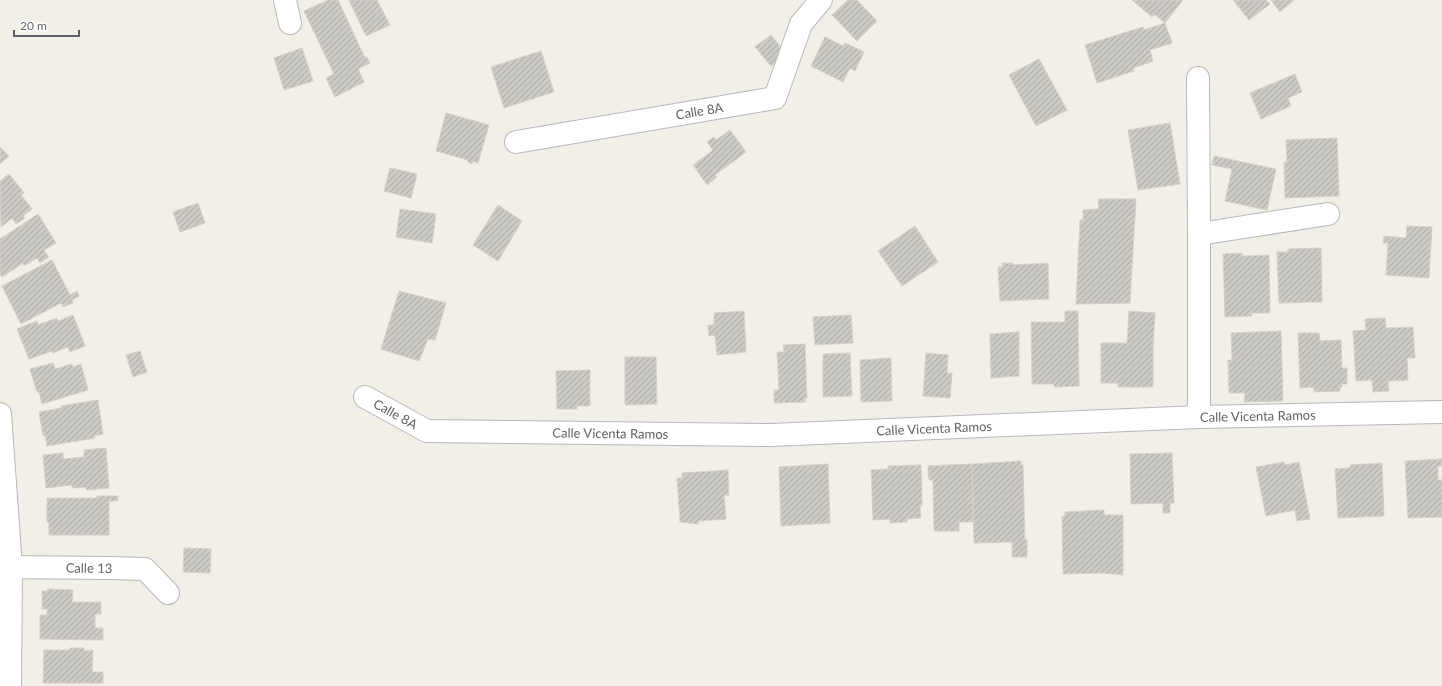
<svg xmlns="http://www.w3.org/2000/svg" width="1442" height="686" font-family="Lato,sans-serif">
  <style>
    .building { fill: url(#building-hatch); stroke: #d6d1c6 }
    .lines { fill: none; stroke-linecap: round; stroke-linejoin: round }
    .minor-casing { stroke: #b5b8bc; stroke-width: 24 }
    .minor { stroke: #fff; stroke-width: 22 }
    .labels { text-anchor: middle; stroke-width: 3.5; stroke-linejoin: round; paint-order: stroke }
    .street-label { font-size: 13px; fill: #5f6368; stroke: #fff }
  </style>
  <defs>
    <pattern id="building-hatch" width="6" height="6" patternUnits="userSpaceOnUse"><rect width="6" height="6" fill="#cccac5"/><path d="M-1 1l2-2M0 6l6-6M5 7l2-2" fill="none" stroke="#a9a8a4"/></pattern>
  </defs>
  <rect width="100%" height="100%" fill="#f1efe8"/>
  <g class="building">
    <polygon points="328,0 338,0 365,58 367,57 370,63 358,69 364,82 335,97 326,78 334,74 304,11"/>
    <polygon points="349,0 377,0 390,25 366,36"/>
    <polygon points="848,0 857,0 877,21 857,41 832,15"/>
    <polygon points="1132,0 1183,0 1165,23 1154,14 1152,17"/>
    <polygon points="1233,0 1266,0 1270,4 1249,20"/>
    <polygon points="1271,0 1294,0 1280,12"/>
    <polygon points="1165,23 1172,43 1150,50 1153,61 1133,68 1134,71 1097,83 1085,45 1143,27 1144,30"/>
    <polygon points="771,35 786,54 771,66 755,47"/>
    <polygon points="825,37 843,46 845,43 864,52 855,71 850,68 843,82 811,66"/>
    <polygon points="302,48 313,81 284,90 274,58"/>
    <polygon points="541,51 554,92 504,108 491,67"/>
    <polygon points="1039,59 1067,110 1036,126 1009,75"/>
    <polygon points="1295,74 1302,92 1288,98 1291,106 1261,119 1250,93"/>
    <polygon points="446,113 489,125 478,163 473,161 472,164 468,162 468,160 436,151"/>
    <polygon points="1170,123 1180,184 1138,190 1128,130"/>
    <polygon points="730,130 746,152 715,175 717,177 707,185 693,165 713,150 707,142 714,137 716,140"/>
    <polygon points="1337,138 1339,196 1285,198 1284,162 1287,162 1286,140"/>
    <polygon points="0,147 9,156 0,164"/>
    <polygon points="1214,156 1276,169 1267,210 1225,201 1232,169 1212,165"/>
    <polygon points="390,168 417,174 411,198 384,191"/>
    <polygon points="9,174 24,193 21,195 32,209 23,216 25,218 16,224 12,218 1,227 0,181"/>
    <polygon points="1098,199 1136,199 1130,303 1076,304 1080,220 1083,220 1083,210 1099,209"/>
    <polygon points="198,203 205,223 180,232 173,212"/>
    <polygon points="498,205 522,221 498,261 473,245"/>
    <polygon points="400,209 436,214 432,243 396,237"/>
    <polygon points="38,214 56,243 44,250 49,257 40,263 37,258 24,266 23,263 2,277 0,274 0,239"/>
    <polygon points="915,226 938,262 902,286 878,251"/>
    <polygon points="1407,226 1432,227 1429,278 1386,275 1388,243 1383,243 1384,236 1406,238"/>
    <polygon points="1321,248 1322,302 1279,303 1277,252 1288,252 1288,249"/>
    <polygon points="1242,253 1242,256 1269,255 1270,313 1251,313 1252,316 1225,317 1223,254"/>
    <polygon points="52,260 70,295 77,291 79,296 72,300 73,303 63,307 61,303 21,324 2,286"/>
    <polygon points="1002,263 1013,263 1013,265 1048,263 1049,299 1000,301 998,267 1003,267"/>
    <polygon points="399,291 446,303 435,340 428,339 419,361 381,349"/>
    <polygon points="744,311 746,352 717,355 715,335 709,336 708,325 714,325 714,313"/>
    <polygon points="1065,311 1078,311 1079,386 1054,387 1054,384 1032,384 1031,322 1065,322"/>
    <polygon points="1129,311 1155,313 1153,347 1153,387 1118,387 1118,383 1101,383 1101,343 1127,343"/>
    <polygon points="73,315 85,346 70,352 68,347 53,353 52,351 29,359 17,329 37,321 38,325 57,318 58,321"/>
    <polygon points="851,315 853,343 815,345 813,317"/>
    <polygon points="1385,318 1386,328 1413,327 1415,358 1407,358 1408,380 1388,381 1389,391 1373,392 1372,380 1356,381 1353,331 1366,330 1365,319"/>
    <polygon points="1281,331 1283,401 1244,402 1245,393 1229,393 1228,360 1232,360 1231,333"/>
    <polygon points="1019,332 1019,376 991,378 990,334"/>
    <polygon points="1298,333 1319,333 1320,341 1341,340 1342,368 1347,368 1347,384 1342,384 1342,387 1340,387 1340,391 1314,392 1314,387 1300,388"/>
    <polygon points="805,344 807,398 805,398 805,402 774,403 774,390 779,390 777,352 784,352 783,345"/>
    <polygon points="140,351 147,372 133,377 126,355"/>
    <polygon points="850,353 852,396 823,397 823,354"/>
    <polygon points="926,353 948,355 947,373 952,373 950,398 923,396"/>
    <polygon points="625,357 656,357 657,404 625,405"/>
    <polygon points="891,358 892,401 861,402 860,360"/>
    <polygon points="53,363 55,369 72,364 73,367 81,364 88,390 42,404 39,392 37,392 30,369"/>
    <polygon points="590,370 590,406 577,406 577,409 557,409 556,371"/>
    <polygon points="98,400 103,434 94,436 95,438 47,446 45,435 43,436 39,412 61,408 61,406"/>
    <polygon points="106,448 109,488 86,490 86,487 72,488 72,485 46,488 43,455 63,453 63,459 84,457 84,450"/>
    <polygon points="1172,453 1174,503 1170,503 1170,513 1163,513 1163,503 1131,504 1130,454"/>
    <polygon points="1442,459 1442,466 1438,466 1438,480 1442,480 1442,517 1408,518 1405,461"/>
    <polygon points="1021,461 1021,465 1023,465 1025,540 1027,540 1027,557 1012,557 1012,542 974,543 972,464"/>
    <polygon points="1284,462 1285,465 1299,462 1310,519 1297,521 1295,510 1266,516 1256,467"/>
    <polygon points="1382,463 1384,516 1338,518 1335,469 1350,468 1350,465"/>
    <polygon points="828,464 830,523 781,526 779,467"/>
    <polygon points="972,464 973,522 959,522 959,531 934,531 933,480 929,480 928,466"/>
    <polygon points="921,465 922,506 920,506 921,518 907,519 907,522 890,523 890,519 873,520 871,470 889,469 888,466"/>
    <polygon points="728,470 729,495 724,495 726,519 698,521 698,524 680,522 677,478 682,478 682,473"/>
    <polygon points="97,496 118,496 118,501 109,501 109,535 49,535 49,522 47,522 47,498 97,498"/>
    <polygon points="1104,510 1104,515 1123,515 1123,575 1102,573 1063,574 1062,516 1065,516 1065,512"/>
    <polygon points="184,548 211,549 210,573 183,572"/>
    <polygon points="48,589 73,590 72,602 101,602 101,614 95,614 95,628 103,628 103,640 40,639 40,615 47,615 47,609 42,609 42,591 47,591"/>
    <polygon points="70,648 84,648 84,651 93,650 92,672 103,672 103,683 43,683 44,650 70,650"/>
  </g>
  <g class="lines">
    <defs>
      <g id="minor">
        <polyline points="285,0 290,23"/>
        <polyline points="1198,78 1199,234 1199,417"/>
        <path id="s1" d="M516,142l259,-44 26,-74 20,-24"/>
        <polyline points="1199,234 1328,214"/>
        <path id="s2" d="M365,397l62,34 344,4 428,-18 243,-5"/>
        <polyline points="0,414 11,567 10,686"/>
        <path id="s3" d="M0,567l111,1 34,1 23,24"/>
      </g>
    </defs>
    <use href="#minor" class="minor-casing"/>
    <use href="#minor" class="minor"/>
  </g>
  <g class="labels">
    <g class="street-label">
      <text dy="5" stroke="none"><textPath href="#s1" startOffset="186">Calle 8A</textPath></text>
      <text dy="5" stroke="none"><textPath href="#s2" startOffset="35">Calle 8A</textPath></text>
      <text dy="5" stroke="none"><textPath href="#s2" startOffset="902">Calle Vicenta Ramos</textPath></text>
      <text dy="5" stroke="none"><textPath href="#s2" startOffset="578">Calle Vicenta Ramos</textPath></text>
      <text dy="5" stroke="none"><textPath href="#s2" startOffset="254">Calle Vicenta Ramos</textPath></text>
      <text dy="5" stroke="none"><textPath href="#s3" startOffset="89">Calle 13</textPath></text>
    </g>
  </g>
  <path d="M14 30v6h65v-6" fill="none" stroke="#5f6368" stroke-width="2"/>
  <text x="20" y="30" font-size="12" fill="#5f6368" stroke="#ffffff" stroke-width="3" paint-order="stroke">20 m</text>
</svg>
